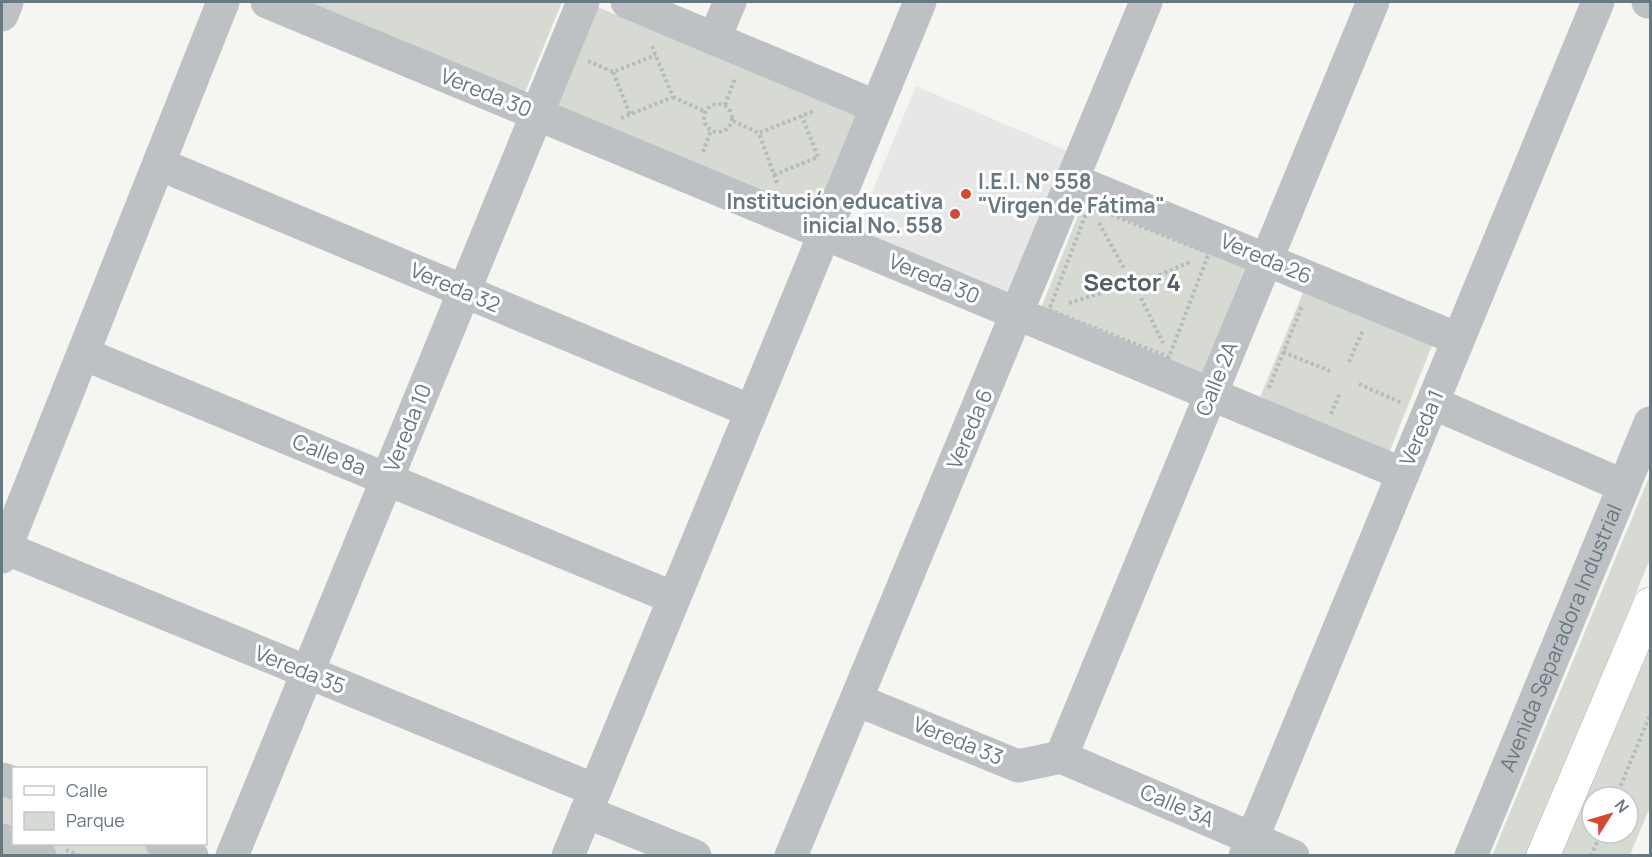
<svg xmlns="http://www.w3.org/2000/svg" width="1652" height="857" font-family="Manrope,sans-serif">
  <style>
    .built { fill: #e6e7e6 }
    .green { fill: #d6dad2; fill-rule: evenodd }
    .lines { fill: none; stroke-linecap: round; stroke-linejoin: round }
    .major-casing { stroke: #aeb4b6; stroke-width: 34 }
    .path { stroke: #b7babc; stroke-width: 4; stroke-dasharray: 3 3; stroke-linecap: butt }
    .minor { stroke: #bdc1c4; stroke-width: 33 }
    .major { stroke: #fff; stroke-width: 33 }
    .poi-dot { fill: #d24936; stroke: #fff; stroke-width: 2 }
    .labels { text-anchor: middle; stroke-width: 6; stroke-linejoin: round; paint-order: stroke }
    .street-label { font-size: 21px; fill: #677880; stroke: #fff }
    .poi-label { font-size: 21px; font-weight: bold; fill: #677880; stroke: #fff; text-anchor: start }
    .quarter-label { font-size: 24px; font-weight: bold; fill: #546066; stroke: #fff }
  </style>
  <rect width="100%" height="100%" fill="#f5f5f2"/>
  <polygon class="built" points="916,86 1077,155 1016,301 855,233"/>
  <g class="green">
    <polygon points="295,2 562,2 523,97"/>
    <polygon points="595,6 862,116 820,218 555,106"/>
    <polygon points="1086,196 1247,262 1200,379 1039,313"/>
    <polygon points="1304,290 1433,343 1387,458 1257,405"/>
    <polygon points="1650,475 1650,559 1527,855 1492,856"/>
    <path d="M1650,626v181l-20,48 -76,1zM1592,797h36v36h-36z"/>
    <polygon points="2,786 13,791 13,836 2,831"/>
    <polygon points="31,844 142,844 171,855 59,855"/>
  </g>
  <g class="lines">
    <defs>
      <polyline id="major" points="1543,856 1650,604"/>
    </defs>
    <use href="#major" class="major-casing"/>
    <g class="path">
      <polyline points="588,61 613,72"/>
      <polyline points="673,97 706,112"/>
      <circle cx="718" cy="118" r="14"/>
      <polyline points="725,105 735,78"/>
      <polyline points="630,114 613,72 656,55"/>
      <polyline points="621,118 673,97 651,44"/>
      <polyline points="733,121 759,133"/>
      <polyline points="703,152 711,130"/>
      <polyline points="774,175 818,157 802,116"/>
      <polyline points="777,183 759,133 814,111"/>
      <polygon points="1089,206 1209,253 1169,357 1049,310"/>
      <polyline points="1099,223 1125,270"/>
      <polyline points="1148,280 1192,261"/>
      <polyline points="1141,298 1163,343"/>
      <polyline points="1069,303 1117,288"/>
      <polyline points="1283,352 1330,371"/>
      <polyline points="1349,362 1363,330"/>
      <polyline points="1359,384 1402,403"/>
      <polyline points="1269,388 1302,306"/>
      <polyline points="1331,414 1340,393"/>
      <polyline points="1616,797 1650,715"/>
      <polyline points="66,850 80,856"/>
      <polyline points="1591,856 1601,833"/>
    </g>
    <g class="minor">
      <polyline points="267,2 1403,474"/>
      <polyline points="627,2 877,107"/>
      <polyline points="1648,2 1650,2"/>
      <polyline points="2,15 7,2"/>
      <polyline points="714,39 730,2"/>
      <polyline points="159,164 751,411"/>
      <polyline points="1073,180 1458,339"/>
      <polyline points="84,354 674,598"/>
      <polyline points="1433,403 1624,486"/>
      <polyline points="5,548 595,790"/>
      <polyline points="2,557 223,2"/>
      <polyline points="857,700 1018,766 1061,757"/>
      <polyline points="1061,757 1373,2"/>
      <polyline points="1061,757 1293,856"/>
      <polyline points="2,779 14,783"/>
      <polyline points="586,812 695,856"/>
      <polyline points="2,840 40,856"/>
      <polyline points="162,844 192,856"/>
      <polyline points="232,856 583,2"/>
      <polyline points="568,856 920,2"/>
      <polyline points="791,856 1146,2"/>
      <polyline points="1245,856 1598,2"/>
      <path id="s1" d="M1471,856l179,-433"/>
    </g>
    <use href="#major" class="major"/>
  </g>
  <g class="poi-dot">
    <circle cx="966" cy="194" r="6"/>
    <circle cx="955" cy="214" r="6"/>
  </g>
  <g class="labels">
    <g class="street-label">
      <text transform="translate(486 93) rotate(22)" y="7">Vereda 30</text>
      <text transform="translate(1266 259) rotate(23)" y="7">Vereda 26</text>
      <text transform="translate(934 279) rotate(23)" y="7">Vereda 30</text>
      <text transform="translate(455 288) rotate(23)" y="7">Vereda 32</text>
      <text transform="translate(1217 379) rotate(-68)" y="7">Calle 2A</text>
      <text transform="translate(408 428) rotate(-68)" y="7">Vereda 10</text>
      <text transform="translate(1422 428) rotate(-67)" y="7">Vereda 1</text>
      <text transform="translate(970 429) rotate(-67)" y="7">Vereda 6</text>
      <text transform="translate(329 455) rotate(22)" y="7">Calle 8a</text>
      <text dy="7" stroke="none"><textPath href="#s1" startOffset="236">Avenida Separadora Industrial</textPath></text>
      <text transform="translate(300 670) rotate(22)" y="7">Vereda 35</text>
      <text transform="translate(958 741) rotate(22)" y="7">Vereda 33</text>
      <text transform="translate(1177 806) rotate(23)" y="7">Calle 3A</text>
    </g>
    <g class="poi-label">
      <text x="978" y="189">I.E.I. N° 558<tspan x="978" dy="24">"Virgen de Fátima"</tspan></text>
      <text x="943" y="209" text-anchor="end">Institución educativa<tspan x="943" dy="24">inicial No. 558</tspan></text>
    </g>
    <g class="quarter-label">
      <text x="1132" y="291">Sector 4</text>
    </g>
  </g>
  <rect width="1652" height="857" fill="none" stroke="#677880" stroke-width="6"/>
  <rect x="12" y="767" width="195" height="78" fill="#ffffff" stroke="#c2c9cc" stroke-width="1.5"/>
  <rect x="24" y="786" width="30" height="9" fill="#ffffff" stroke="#c2c9cc" stroke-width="1.5"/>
  <text x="66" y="797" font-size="18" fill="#677880">Calle</text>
  <rect x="24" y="812" width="30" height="18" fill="#d6dad2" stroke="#c2c9cc" stroke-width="1.5"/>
  <text x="66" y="827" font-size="18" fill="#677880">Parque</text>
  <g transform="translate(1610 815) rotate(53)"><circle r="28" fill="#ffffff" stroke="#c2c9cc" stroke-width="1.5"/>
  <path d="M0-4.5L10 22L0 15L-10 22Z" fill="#d24936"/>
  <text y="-9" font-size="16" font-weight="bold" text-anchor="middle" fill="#677880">N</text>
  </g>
</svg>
